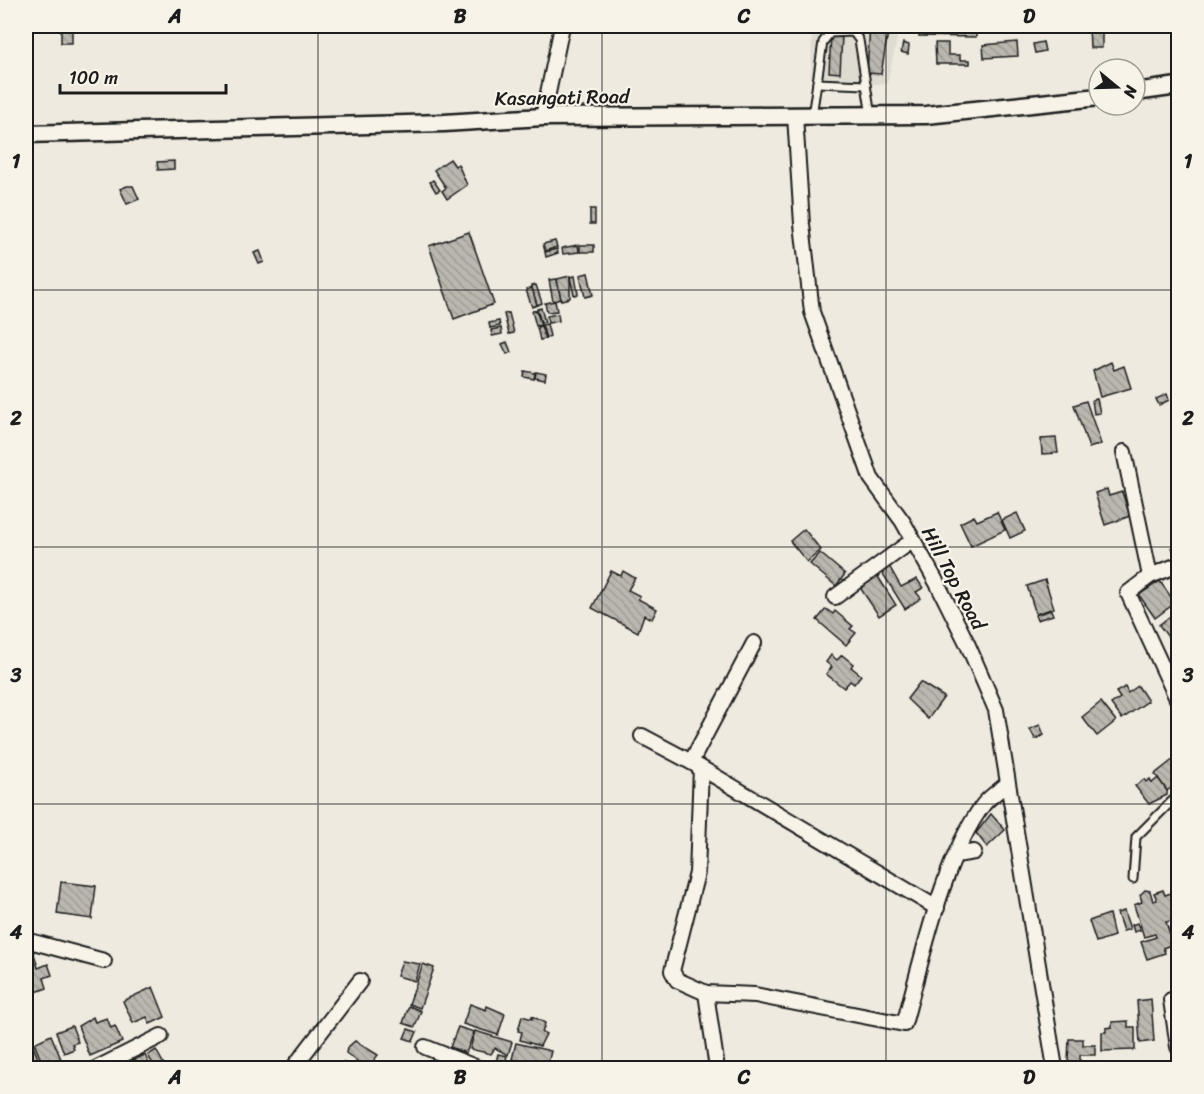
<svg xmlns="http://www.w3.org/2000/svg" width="1204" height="1094" font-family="Sriracha,sans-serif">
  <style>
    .built { fill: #dedbd1 }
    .building { fill: url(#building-back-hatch); stroke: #1c1c1c; stroke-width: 1.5 }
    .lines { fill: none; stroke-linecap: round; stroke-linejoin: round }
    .service-casing { stroke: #1c1c1c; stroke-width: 11 }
    .minor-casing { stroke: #1c1c1c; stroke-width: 18 }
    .tertiary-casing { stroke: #1c1c1c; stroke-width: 21 }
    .service { stroke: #f7f3e8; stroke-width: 7 }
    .minor { stroke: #f7f3e8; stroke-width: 14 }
    .tertiary { stroke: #f7f3e8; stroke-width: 16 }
    .grid { fill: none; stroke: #1c1c1c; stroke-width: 1.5; stroke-opacity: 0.55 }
    .labels { text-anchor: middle; stroke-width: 4.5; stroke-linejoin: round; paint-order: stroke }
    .street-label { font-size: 20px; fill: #1c1c1c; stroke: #f7f3e8 }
    .neatline { fill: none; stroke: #1c1c1c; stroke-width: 2 }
    .grid-label { font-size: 20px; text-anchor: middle; font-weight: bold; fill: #1c1c1c }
  </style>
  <defs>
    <pattern id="building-back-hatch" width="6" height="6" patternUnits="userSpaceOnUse" patternTransform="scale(1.5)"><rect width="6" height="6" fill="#bab7af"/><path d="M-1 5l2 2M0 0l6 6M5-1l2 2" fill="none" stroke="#9f9d96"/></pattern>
  </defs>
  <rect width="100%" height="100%" fill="#eeeae0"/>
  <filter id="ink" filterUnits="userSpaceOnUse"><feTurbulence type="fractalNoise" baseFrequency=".0167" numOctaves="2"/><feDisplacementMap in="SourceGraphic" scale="12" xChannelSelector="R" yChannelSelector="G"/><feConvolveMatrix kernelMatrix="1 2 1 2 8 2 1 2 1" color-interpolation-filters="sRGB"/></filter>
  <g filter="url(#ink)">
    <polygon class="built" points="812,26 900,26 887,84 811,84"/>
    <g class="building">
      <rect x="61" y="26" width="11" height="17"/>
      <polygon points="870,26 885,26 884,32 888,32 881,74 867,73"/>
      <polygon points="920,26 976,26 976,37 919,36"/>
      <polygon points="1051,26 1061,26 1060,33 1050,32"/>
      <polygon points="1089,26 1102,26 1102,48 1090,48"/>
      <polygon points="831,35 842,36 840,73 829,72"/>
      <polygon points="1017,42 1018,56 984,58 983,45"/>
      <polygon points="1043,42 1045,51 1035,53 1033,44"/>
      <polygon points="903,43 909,45 908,54 901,52"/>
      <polygon points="935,43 948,43 948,55 960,55 960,60 970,60 970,64 936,64"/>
      <polygon points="450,159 455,166 458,164 467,185 447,199 442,191 446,188 434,170"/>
      <polygon points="174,161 174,169 158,170 157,162"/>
      <polygon points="433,180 440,190 436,192 430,182"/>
      <polygon points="127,186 133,186 139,199 127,204 120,189"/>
      <rect x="590" y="209" width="5" height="15"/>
      <polygon points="469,232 494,304 454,319 429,246"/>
      <polygon points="555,241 557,247 545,251 543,244"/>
      <polygon points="578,245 579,252 563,254 562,248"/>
      <rect x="580" y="245" width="14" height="7"/>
      <polygon points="557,249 558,253 546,257 545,252"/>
      <polygon points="260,251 264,262 259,264 254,253"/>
      <polygon points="588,273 593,295 585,297 580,275"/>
      <polygon points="570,276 570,298 561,300 557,279"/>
      <polygon points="575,276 578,294 574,295 570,277"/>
      <polygon points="556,279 561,299 553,301 549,280"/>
      <polygon points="536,285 542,303 537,305 531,286"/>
      <polygon points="532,288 537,305 532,307 526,290"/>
      <polygon points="555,301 557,311 547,312 545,303"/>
      <polygon points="541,308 545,322 541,323 537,309"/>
      <polygon points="536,310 541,325 536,326 532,311"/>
      <polygon points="509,313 514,333 509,334 504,314"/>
      <polygon points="558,314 559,321 548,323 547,316"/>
      <polygon points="499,321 500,326 490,328 489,323"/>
      <polygon points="547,324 550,336 546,338 542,325"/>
      <polygon points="541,326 545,339 540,340 537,327"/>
      <polygon points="501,328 502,334 492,336 491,330"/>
      <polygon points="507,342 511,352 507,354 502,344"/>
      <polygon points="1111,362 1114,370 1124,366 1131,388 1100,397 1093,371"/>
      <polygon points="525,371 535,373 534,379 524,377"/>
      <polygon points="536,372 546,374 545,380 535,378"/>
      <polygon points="1167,394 1169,400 1159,405 1156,399"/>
      <polygon points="1097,399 1100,413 1094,414 1092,400"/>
      <polygon points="1086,401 1101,444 1089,448 1074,405"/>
      <polygon points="1056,438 1058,453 1042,454 1041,439"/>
      <polygon points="1107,489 1109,496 1122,492 1130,516 1105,525 1095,493"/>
      <polygon points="997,512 1005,530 971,546 960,523 974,516 977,521"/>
      <polygon points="1017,513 1025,531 1010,538 1002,520"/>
      <polygon points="804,529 821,550 807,562 790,541"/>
      <polygon points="1178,539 1178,554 1175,555 1172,547 1176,545 1175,541"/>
      <polygon points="820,553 845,574 836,586 810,564"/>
      <polygon points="888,564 901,587 917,579 923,588 916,592 921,598 905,609 880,569"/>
      <polygon points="611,571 621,576 623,571 635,578 628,590 640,596 638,599 657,609 652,619 644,615 638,632 592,608"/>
      <polygon points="875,572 896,605 879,616 857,583"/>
      <polygon points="1045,580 1054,608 1036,614 1027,586"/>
      <polygon points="1160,581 1175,603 1155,618 1139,595"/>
      <polygon points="826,609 833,614 835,611 853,626 850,629 856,633 846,645 817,620"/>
      <polygon points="1051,610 1053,615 1037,620 1035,615"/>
      <polygon points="1178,610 1178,642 1174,645 1159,625"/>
      <polygon points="831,655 837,660 842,655 853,664 851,667 861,675 854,684 850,681 844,688 826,674 832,667 826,662"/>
      <polygon points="920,682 944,697 928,719 907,699"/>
      <polygon points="1138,686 1148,701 1122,719 1111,704 1120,698 1116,692 1125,687 1128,693"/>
      <polygon points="1101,702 1116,721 1097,736 1082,717"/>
      <polygon points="1040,725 1044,735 1035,739 1030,729"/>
      <polygon points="1175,758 1178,763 1178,782 1167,791 1155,774"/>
      <polygon points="1158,778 1167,791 1167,795 1149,804 1135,786 1144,779 1146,782 1150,779 1152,783"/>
      <polygon points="991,814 1005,830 987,847 976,833"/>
      <polygon points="61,882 96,886 92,919 57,914"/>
      <polygon points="1145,890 1150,891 1153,901 1157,900 1154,893 1163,890 1165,895 1174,892 1176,900 1178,899 1178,931 1174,933 1171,921 1166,922 1173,944 1163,948 1165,953 1147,959 1141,942 1156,937 1155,934 1144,937 1134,905 1142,902 1140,895"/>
      <polygon points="1124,911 1130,929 1123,931 1117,913"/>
      <polygon points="1109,914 1114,936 1096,942 1089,921"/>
      <polygon points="1137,923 1140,930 1134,932 1132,925"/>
      <polygon points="33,950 38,968 48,964 52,975 44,978 47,988 28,995 26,951"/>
      <polygon points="402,961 420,964 415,981 397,976"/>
      <polygon points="423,964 434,968 420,1008 409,1004"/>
      <polygon points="153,987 165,1017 150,1024 147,1017 133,1023 123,1001"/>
      <polygon points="1151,999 1154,1041 1140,1043 1137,1001"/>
      <polygon points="470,1004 486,1010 487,1006 505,1014 498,1035 463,1024"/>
      <polygon points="409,1006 421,1011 415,1027 403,1023"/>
      <polygon points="522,1016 532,1019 532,1016 545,1023 542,1033 546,1034 540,1046 520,1040 522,1032 518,1031"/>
      <polygon points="93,1017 95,1022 107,1018 111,1028 115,1026 122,1042 90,1056 78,1026"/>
      <polygon points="1128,1021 1128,1027 1135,1027 1135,1050 1102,1051 1102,1032 1106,1032 1106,1028 1112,1027 1112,1022"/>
      <polygon points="72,1026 78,1042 72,1044 74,1049 64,1053 56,1032"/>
      <polygon points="458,1027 474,1032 466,1053 450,1047"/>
      <polygon points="408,1029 417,1032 413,1041 404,1038"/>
      <polygon points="475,1031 512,1042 508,1055 495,1048 491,1054 470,1049"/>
      <polygon points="51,1035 61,1059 44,1067 34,1043"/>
      <polygon points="1069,1039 1083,1039 1083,1045 1095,1045 1095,1055 1080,1055 1080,1062 1068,1061"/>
      <polygon points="355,1041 378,1055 368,1068 355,1063 357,1061 346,1053 347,1048"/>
      <polygon points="29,1043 31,1047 33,1046 42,1068 26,1068 26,1045"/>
      <polygon points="516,1043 551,1051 547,1068 530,1068 531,1064 512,1059"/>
      <polygon points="156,1050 166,1068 155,1068 148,1055"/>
      <polygon points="498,1054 507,1056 505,1064 496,1062"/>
      <polygon points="145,1055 151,1068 118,1068 129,1062"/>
      <polygon points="343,1062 352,1068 336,1068"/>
    </g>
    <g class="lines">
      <defs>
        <g id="service">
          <polyline points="817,83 866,85"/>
          <polyline points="812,116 823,42 830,33 853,32 859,40 871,116"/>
          <polyline points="1133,879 1136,837 1178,795"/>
        </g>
        <g id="minor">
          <polyline points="795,116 802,224 812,312 871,478 903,522 937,583 967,643 996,710 1055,1068"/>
          <polyline points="543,117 562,26"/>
          <polyline points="1124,452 1150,576"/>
          <polyline points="1178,565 1150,576 1128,593 1178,701"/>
          <polyline points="835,597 913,540"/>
          <polyline points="642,736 691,762 937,908"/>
          <polyline points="691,762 754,643"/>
          <polyline points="701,768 697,873 672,971 677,980 706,993 717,1068"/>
          <polyline points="956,855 974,852"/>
          <polyline points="26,940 104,961"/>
          <path d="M706,993l49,2 149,29c19,-67 38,-163 79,-219 6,-8 16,-14 24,-21"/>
          <polyline points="1171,1000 1178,1047"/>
          <polyline points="425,1047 478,1068"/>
          <polyline points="97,1068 161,1036"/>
          <polyline points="293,1068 360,981"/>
        </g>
        <g id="tertiary">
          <polyline points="1135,92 1178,86"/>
          <polyline points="26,134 444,123 543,117 926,115 1099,97"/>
        </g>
      </defs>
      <use href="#service" class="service-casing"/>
      <use href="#minor" class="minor-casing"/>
      <use href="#tertiary" class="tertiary-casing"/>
      <use href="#service" class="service"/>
      <use href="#minor" class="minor"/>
      <use href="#tertiary" class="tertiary"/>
    </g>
  </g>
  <path class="grid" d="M318,26v1042M602,26v1042M886,26v1042M26,290h1152M26,547h1152M26,804h1152"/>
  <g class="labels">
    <g class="street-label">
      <text transform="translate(562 97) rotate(-1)" y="7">Kasangati Road</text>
      <text transform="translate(954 578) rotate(62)" y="7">Hill Top Road</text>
    </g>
  </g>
  <rect width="1204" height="1094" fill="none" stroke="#f7f3e8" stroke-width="66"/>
  <g transform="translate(1117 87) rotate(109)"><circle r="28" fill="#f7f3e8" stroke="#9f9d96" stroke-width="1.5"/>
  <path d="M0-4.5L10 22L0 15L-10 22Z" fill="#1c1c1c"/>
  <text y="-9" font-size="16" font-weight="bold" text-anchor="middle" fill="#1c1c1c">N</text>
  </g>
  <path d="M60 84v9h166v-9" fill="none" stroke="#1c1c1c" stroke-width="3"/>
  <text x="69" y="84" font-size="18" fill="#1c1c1c" stroke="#f7f3e8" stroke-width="4.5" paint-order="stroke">100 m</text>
  <rect x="33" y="33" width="1138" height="1028" class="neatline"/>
  <g class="grid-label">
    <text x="175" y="23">A</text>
    <text x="460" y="23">B</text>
    <text x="744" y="23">C</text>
    <text x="1029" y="23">D</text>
    <text x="16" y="168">1</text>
    <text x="1188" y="168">1</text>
    <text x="16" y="425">2</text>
    <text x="1188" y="425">2</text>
    <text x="16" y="682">3</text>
    <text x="1188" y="682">3</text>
    <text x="16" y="939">4</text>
    <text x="1188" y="939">4</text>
    <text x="175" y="1084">A</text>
    <text x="460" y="1084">B</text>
    <text x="744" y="1084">C</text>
    <text x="1029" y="1084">D</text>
  </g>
</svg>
